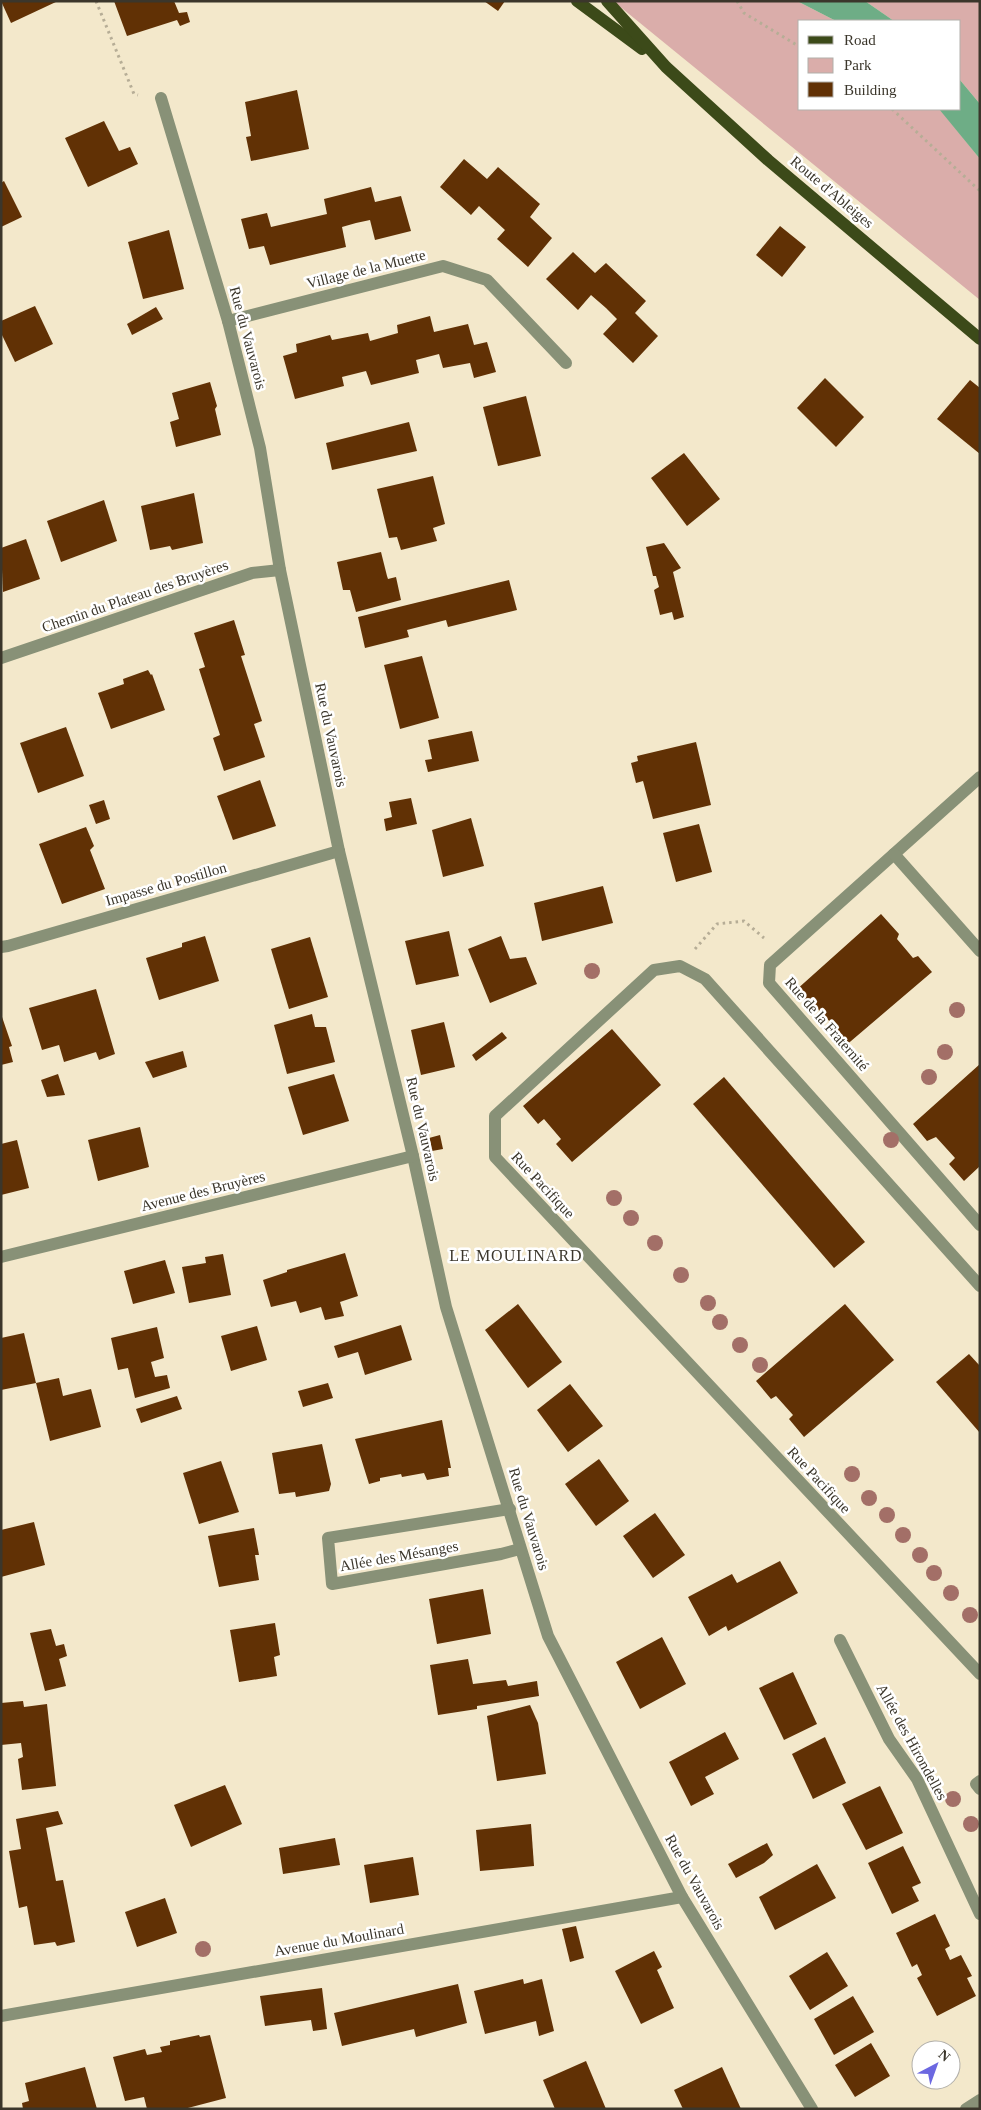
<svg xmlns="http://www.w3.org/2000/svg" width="981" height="2110" font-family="Georgia,serif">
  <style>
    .green { fill: #daadaa }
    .water { fill: #6ead86 }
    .building { fill: #613105 }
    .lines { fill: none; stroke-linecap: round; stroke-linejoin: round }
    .path { stroke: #b6ad96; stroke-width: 3; stroke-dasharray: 2.5 4; stroke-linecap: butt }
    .minor { stroke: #889177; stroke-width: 12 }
    .major { stroke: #3c4a19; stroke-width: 12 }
    .tree { fill: #a36f67 }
    .labels { text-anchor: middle; stroke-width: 5; stroke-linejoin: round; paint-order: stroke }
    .street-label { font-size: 15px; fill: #3b362b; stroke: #fff }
    .neighbourhood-label { font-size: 16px; letter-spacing: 1px; fill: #3b362b; stroke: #fff }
  </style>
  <rect width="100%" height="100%" fill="#f3e8cb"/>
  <g class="green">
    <polygon points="613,1 797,1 836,21 800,21 800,109 939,109 943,113 980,159 980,300"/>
    <polygon points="865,1 980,1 980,104 960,80 960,21 894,21"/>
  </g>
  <g class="water">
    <polygon points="797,1 865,1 894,21 836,21"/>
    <polygon points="960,80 980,104 980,159 939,109 960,109"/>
  </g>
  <g class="building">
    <polygon points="1,1 58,1 11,23"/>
    <polygon points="114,1 174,1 179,13 187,12 190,22 180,26 177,20 127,36"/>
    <polygon points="484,1 505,1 498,11"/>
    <polygon points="297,90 309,149 251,161 246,137 251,136 245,102"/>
    <polygon points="104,121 119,151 130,147 138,164 88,187 65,138"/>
    <polygon points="464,159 487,179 498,167 540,204 530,217 552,238 528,267 497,239 505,230 479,206 471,215 440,187"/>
    <polygon points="4,181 22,217 1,227 1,183"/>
    <polygon points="371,187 375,202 401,196 411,231 375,240 370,220 356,223 342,227 346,247 270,265 264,246 249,249 241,219 267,213 271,227 327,214 324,199"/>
    <polygon points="780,226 806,247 782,277 756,255"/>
    <polygon points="169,230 184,289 143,299 128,242"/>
    <polygon points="573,252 595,273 606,263 646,301 635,313 658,336 633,363 603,334 617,319 606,308 591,295 578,310 546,279"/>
    <polygon points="35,306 53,344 15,362 1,333 1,321"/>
    <polygon points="156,307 163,319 132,335 127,324"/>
    <polygon points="430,316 434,332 468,324 474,345 487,342 496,372 474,378 470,363 443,368 439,354 416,360 419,373 371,385 366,371 342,377 344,386 295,399 283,356 297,352 296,344 330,335 332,340 368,333 370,341 398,333 397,325"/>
    <polygon points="825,378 864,417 836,447 797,408"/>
    <polygon points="970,380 980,388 980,454 937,419"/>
    <polygon points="210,382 217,406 215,409 221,435 176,447 170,422 179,419 172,393"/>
    <polygon points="526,396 541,456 498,466 483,407"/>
    <polygon points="409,422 417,451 332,470 326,443"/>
    <polygon points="684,453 720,499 687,526 651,478"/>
    <polygon points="433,476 445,524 433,528 437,541 401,550 397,537 389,538 377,489"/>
    <polygon points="194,493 203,543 172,550 170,546 150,550 141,506"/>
    <polygon points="104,500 117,541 61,562 47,521"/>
    <polygon points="26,539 40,579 3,592 1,548"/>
    <polygon points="664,543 681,568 673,572 684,617 674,620 672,612 660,615 654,590 659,587 656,576 653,576 646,547"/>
    <polygon points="381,552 387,576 388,579 396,577 401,600 356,612 350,590 343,590 337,562"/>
    <polygon points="509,580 517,610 448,627 446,620 407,630 409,637 365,648 358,617"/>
    <polygon points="234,620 245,655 241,656 262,721 254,724 265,757 224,771 213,738 220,735 199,669 205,667 194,633"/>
    <polygon points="422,656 439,718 400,729 384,665"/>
    <polygon points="148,670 151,675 152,674 165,710 111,729 98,693 124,684 123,679"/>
    <polygon points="66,727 84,776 38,793 20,743"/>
    <polygon points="472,731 479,761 428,772 425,760 432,759 428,740"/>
    <polygon points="696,742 711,805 653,819 643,781 636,783 631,763 638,761 637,756"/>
    <polygon points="260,780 276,826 233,840 217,796"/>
    <polygon points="411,798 417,824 386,831 384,819 392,817 389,802"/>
    <polygon points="104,800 110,819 96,824 89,805"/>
    <polygon points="471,818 484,866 443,877 432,830"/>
    <polygon points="699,824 712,872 676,882 663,833"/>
    <polygon points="86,827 94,846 90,850 105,889 62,904 39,844"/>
    <polygon points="603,886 613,923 542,941 534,903"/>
    <polygon points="881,914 899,934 897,939 913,958 918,956 932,972 844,1047 831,1033 834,1026 816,1007 810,1008 795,991"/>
    <polygon points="449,931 459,976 416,985 405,941"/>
    <polygon points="205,936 219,981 159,1000 146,958 182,947 182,943"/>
    <polygon points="501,936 510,959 526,957 537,984 490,1003 468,949"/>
    <polygon points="310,937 328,997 289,1009 271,949"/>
    <polygon points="96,989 115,1054 99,1060 96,1052 64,1062 59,1045 42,1050 29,1008"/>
    <polygon points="1,1014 12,1046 9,1047 13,1062 1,1065"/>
    <polygon points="312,1014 315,1027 326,1027 335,1062 287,1074 274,1025"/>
    <polygon points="444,1022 455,1067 421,1075 411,1030"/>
    <polygon points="612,1029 661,1085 572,1162 556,1144 561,1139 544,1119 538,1124 523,1106"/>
    <polygon points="502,1032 507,1038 476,1061 472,1055"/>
    <polygon points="183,1051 187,1067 153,1078 145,1062"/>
    <polygon points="980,1064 980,1166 964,1181 949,1164 955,1158 936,1137 927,1141 913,1124"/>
    <polygon points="58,1074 65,1095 47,1097 41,1080"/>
    <polygon points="334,1074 349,1121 303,1135 288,1087"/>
    <polygon points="724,1077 865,1242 834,1268 693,1104"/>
    <polygon points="140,1127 149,1167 98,1181 88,1140"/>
    <polygon points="440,1135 443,1149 432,1151 429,1138"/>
    <polygon points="17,1140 29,1188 1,1195 1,1144"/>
    <polygon points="345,1253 358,1296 340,1302 344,1316 325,1320 321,1307 300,1313 296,1301 271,1307 263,1280 287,1272 287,1270"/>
    <polygon points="223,1254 231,1295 189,1303 182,1267 206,1263 205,1257"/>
    <polygon points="165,1260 175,1293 133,1304 124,1271"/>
    <polygon points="518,1304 562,1362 528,1388 485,1330"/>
    <polygon points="845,1304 894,1360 804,1437 789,1419 793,1415 776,1396 771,1399 756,1381"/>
    <polygon points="401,1325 412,1360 365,1375 358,1352 338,1358 334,1346"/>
    <polygon points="257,1326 267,1360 231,1371 221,1336"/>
    <polygon points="157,1327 164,1358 151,1362 155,1377 167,1375 170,1388 135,1398 128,1368 118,1370 111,1338"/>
    <polygon points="24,1333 36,1383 1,1390 1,1338"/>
    <polygon points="969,1354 980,1366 980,1433 936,1382"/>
    <polygon points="59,1378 63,1396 91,1389 101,1427 50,1441 36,1383"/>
    <polygon points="328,1383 333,1398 303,1407 298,1391"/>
    <polygon points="570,1384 603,1426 568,1452 537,1410"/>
    <polygon points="177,1396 182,1409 141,1423 136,1409"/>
    <polygon points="442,1420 451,1468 448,1468 449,1476 427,1480 424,1473 402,1477 401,1474 380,1478 380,1481 369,1484 355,1439"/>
    <polygon points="322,1444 331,1484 329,1491 296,1497 295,1492 279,1494 272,1453"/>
    <polygon points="599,1459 629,1501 596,1526 565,1484"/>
    <polygon points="221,1461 239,1512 199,1524 183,1473"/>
    <polygon points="655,1513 685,1555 653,1578 623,1536"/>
    <polygon points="34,1522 45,1565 1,1577 1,1530"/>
    <polygon points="254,1528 259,1555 255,1555 259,1580 219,1587 208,1536"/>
    <polygon points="780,1561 798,1593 728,1631 726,1626 709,1636 688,1597 732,1574 737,1583"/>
    <polygon points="483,1589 491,1634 437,1644 429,1599"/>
    <polygon points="275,1623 280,1655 274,1657 277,1676 239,1682 230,1630"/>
    <polygon points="51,1629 56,1646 64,1644 67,1656 59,1659 66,1686 45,1691 30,1633"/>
    <polygon points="662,1637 686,1684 640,1709 616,1662"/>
    <polygon points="468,1659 473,1684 506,1680 508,1686 537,1681 539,1696 477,1706 477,1709 438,1715 430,1665"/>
    <polygon points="793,1672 817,1724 784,1740 759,1688"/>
    <polygon points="23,1701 24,1707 47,1704 56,1786 22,1790 18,1759 23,1757 21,1743 1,1745 1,1703"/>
    <polygon points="530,1705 538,1723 546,1774 497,1781 487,1716"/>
    <polygon points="725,1732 739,1759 705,1777 714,1794 691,1806 669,1762"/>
    <polygon points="825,1737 846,1783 813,1799 792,1754"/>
    <polygon points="225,1785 242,1824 191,1847 174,1805"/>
    <polygon points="880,1786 903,1833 866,1850 842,1804"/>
    <polygon points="58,1811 63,1824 46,1828 56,1881 63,1880 75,1942 57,1946 55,1942 34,1945 27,1906 19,1908 9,1851 21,1849 16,1819"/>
    <polygon points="531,1824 534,1866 480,1871 476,1830"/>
    <polygon points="335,1838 340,1865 283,1874 279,1848"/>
    <polygon points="767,1843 773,1855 764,1863 736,1878 728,1864"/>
    <polygon points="903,1846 921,1883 912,1887 919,1901 892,1914 868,1863"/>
    <polygon points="413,1857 419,1895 370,1903 364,1865"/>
    <polygon points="817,1864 836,1898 775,1930 759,1897"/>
    <polygon points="165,1898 177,1933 137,1947 125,1912"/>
    <polygon points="935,1914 950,1946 945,1949 950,1960 961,1955 972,1976 967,1978 976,1996 937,2016 917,1978 922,1975 917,1964 912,1967 896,1933"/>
    <polygon points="576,1926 584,1958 570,1962 562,1929"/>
    <polygon points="654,1951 662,1967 657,1970 674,2008 641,2024 615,1971"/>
    <polygon points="827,1952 848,1986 810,2010 789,1976"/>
    <polygon points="523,1979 524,1984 542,1979 554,2031 539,2036 536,2021 485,2034 474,1991"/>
    <polygon points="458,1984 467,2023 416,2037 414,2029 342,2046 334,2013"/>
    <polygon points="322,1988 327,2029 313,2031 311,2020 265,2026 260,1996"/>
    <polygon points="853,1996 874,2032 834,2055 814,2019"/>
    <polygon points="199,2035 200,2037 210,2035 226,2098 184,2109 147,2109 144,2097 125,2101 113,2057 145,2049 147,2055 162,2052 160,2047 170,2045 170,2041"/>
    <polygon points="871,2043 890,2076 855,2097 835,2065"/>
    <polygon points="586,2061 606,2109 555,2109 543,2080"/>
    <polygon points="85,2067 97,2109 23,2109 22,2103 29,2101 25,2083"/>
    <polygon points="722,2067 741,2109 683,2109 674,2090"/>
  </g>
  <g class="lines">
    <g class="path">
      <polyline points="96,1 134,94 138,95"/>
      <polyline points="737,1 744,13 800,47"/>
      <polyline points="892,109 980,191"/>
      <polyline points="695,949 717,924 744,921 764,938"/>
    </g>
    <g class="minor">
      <polyline points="161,98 228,321 260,448 280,570 339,851 413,1156 446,1307 548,1636 682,1897 812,2109"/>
      <polyline points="228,321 443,266 487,280 566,363"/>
      <polyline points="1,658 252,573 280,570"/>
      <polyline points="980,777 770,965 769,983 980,1225"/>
      <polyline points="894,854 980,951"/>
      <polyline points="1,947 8,946 339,851"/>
      <polyline points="1,1257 413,1156"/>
      <polyline points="980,1286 705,979 680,966 654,970 495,1116 495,1157 980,1674"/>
      <polyline points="510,1509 328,1538 332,1584 501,1554 520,1549"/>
      <polyline points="840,1640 889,1739 917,1779 980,1914"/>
      <polyline points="980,1781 976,1784 980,1789"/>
      <polyline points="1,2016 682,1897"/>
      <polyline points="966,2109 980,2100"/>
    </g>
    <g class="major">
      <polyline points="577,1 642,49"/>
      <polyline points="607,1 666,67 768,160 980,339"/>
    </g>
  </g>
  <g class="tree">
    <circle cx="592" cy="971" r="8"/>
    <circle cx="957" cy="1010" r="8"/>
    <circle cx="945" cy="1052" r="8"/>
    <circle cx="929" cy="1077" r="8"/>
    <circle cx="891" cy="1140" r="8"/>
    <circle cx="614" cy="1198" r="8"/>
    <circle cx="631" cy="1218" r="8"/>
    <circle cx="655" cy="1243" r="8"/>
    <circle cx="681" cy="1275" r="8"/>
    <circle cx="708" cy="1303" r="8"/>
    <circle cx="720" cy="1322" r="8"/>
    <circle cx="740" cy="1345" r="8"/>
    <circle cx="760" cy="1365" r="8"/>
    <circle cx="852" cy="1474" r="8"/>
    <circle cx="869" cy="1498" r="8"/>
    <circle cx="887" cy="1515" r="8"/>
    <circle cx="903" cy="1535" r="8"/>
    <circle cx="920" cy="1555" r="8"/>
    <circle cx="934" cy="1573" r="8"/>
    <circle cx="951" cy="1593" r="8"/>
    <circle cx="970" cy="1615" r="8"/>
    <circle cx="953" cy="1799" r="8"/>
    <circle cx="971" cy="1824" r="8"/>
    <circle cx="203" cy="1949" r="8"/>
  </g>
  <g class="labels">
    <g class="street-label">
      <text transform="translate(832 192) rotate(40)" y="5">Route d'Ableiges</text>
      <text transform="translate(366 269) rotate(-14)" y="5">Village de la Muette</text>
      <text transform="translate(248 338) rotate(75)" y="5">Rue du Vauvarois</text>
      <text transform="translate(135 596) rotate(-19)" y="5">Chemin du Plateau des Bruyères</text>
      <text transform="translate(331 735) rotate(78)" y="5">Rue du Vauvarois</text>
      <text transform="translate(166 884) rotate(-16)" y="5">Impasse du Postillon</text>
      <text transform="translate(827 1024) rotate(49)" y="5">Rue de la Fraternité</text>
      <text transform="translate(423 1129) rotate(77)" y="5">Rue du Vauvarois</text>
      <text transform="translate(543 1185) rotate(47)" y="5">Rue Pacifique</text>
      <text transform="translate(203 1191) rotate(-14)" y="5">Avenue des Bruyères</text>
      <text transform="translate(819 1480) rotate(47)" y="5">Rue Pacifique</text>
      <text transform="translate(529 1519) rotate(73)" y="5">Rue du Vauvarois</text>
      <text transform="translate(399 1556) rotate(-10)" y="5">Allée des Mésanges</text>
      <text transform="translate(912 1742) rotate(61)" y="5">Allée des Hirondelles</text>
      <text transform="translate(695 1882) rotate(61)" y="5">Rue du Vauvarois</text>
      <text transform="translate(339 1940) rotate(-10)" y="5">Avenue du Moulinard</text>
    </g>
    <g class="neighbourhood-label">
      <text x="516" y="1261">LE MOULINARD</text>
    </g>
  </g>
  <rect width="981" height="2110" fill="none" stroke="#3b362b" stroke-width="5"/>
  <rect x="798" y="20" width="162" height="90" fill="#ffffff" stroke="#b1afaa"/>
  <rect x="808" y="36" width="25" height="8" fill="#3c4a19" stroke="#b1afaa"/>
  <text x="844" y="45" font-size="15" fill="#3b362b">Road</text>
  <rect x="808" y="58" width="25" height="15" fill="#daadaa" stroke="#b1afaa"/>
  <text x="844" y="70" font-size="15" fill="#3b362b">Park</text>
  <rect x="808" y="82" width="25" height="15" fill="#613105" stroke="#b1afaa"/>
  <text x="844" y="95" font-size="15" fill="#3b362b">Building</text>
  <g transform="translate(936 2065) rotate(41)"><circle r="24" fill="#ffffff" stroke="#b1afaa"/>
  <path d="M0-4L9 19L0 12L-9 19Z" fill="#6c68e1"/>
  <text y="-8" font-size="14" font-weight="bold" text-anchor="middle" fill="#3b362b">N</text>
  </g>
</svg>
